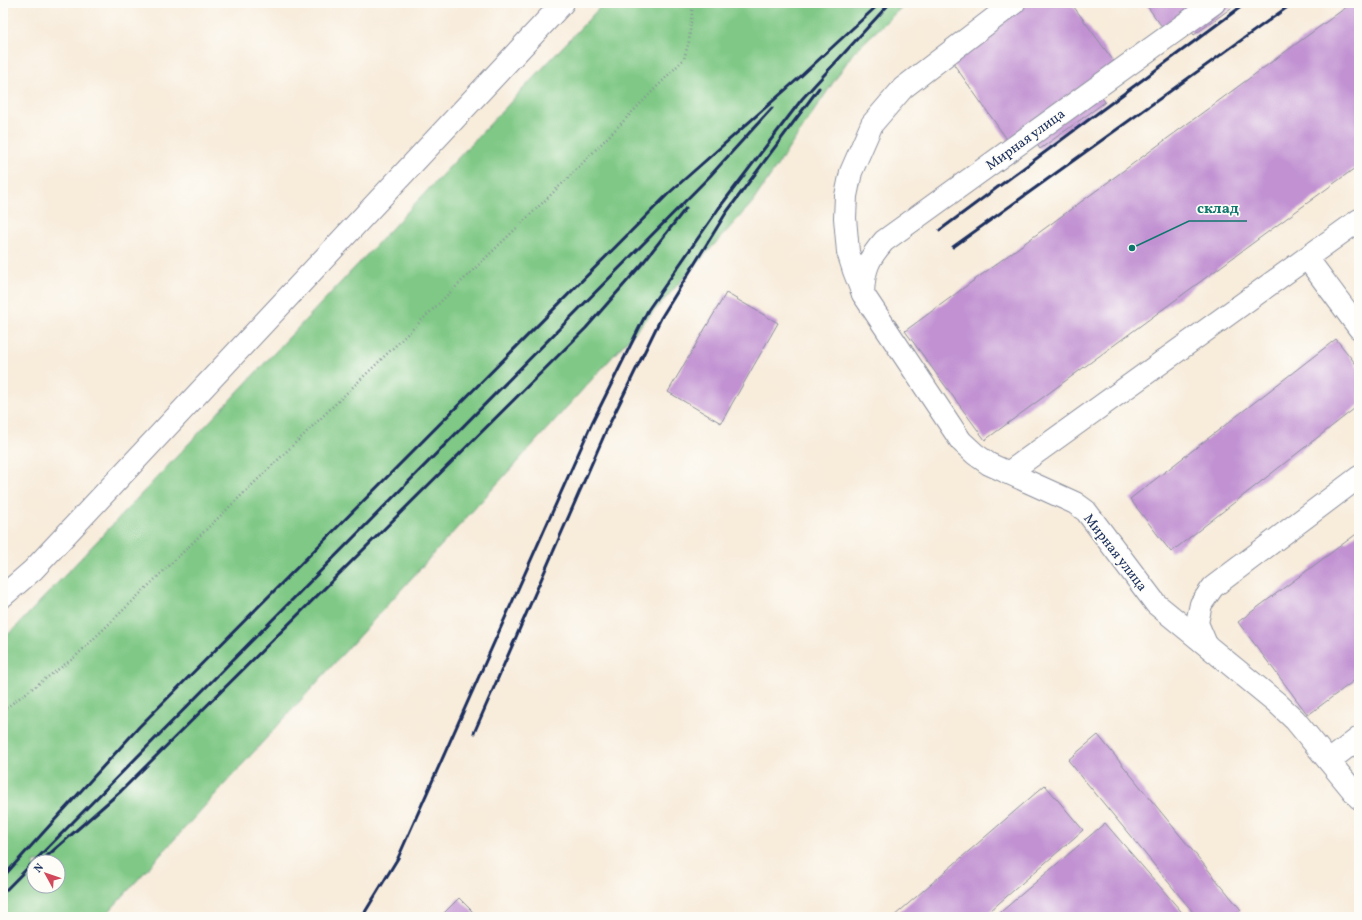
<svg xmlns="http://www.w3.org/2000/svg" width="1362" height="920" font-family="Vollkorn,serif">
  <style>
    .green { fill: #7fc885; stroke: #4d7c72; fill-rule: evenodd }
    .building { fill: #c191d2 }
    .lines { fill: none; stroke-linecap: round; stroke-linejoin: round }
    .minor-casing { stroke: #8a8e9c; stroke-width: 24 }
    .path { stroke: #8a8e9c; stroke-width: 2.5; stroke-dasharray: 1 3; stroke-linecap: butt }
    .minor { stroke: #fff; stroke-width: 22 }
    .rail { stroke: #1b2f5e; stroke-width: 3 }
    .labels { text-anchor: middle; stroke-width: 3.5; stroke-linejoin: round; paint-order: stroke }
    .street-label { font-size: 14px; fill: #1b2f5e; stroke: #fdfcf7 }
    .leader { fill: none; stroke: #0f766e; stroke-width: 1.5 }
    .callout-dot { fill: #0f766e; stroke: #fdfcf7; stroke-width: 1.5 }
    .callout-label { font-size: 15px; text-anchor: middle; font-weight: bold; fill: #0f766e; stroke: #fdfcf7; stroke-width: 3.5; stroke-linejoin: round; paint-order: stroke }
  </style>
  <rect width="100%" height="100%" fill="#fdfcf7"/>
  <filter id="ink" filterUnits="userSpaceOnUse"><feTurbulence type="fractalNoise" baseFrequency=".025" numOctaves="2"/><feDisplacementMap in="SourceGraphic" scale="8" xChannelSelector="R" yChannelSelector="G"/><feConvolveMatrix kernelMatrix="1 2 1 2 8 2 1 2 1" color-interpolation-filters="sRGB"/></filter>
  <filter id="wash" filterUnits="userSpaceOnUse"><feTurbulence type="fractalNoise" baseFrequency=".012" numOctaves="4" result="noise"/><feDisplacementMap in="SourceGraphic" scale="16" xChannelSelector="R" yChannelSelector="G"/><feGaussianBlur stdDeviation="0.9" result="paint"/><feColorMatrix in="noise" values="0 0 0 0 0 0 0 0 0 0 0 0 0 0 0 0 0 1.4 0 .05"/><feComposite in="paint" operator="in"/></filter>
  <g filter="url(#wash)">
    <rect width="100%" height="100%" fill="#f8ecdb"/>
    <path class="green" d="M604,3h302l-53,50 -101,150 -648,714h-101v-278l14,-13zM34,862h24v24h-24z"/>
    <g id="blocks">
      <g class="building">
        <polygon points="1027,3 1071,3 1118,67 1093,85 1105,102 1040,149 1027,130 1009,142 950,59"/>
        <polygon points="1145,3 1238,3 1194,35 1180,16 1163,28"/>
        <polygon points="1352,3 1359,3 1359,165 985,440 905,331"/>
        <polygon points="726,293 778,323 721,423 668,392"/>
        <polygon points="1336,339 1359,368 1359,405 1171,552 1130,499"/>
        <polygon points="1359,532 1359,677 1308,715 1238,622"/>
        <polygon points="1098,735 1241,910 1232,917 1197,917 1068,760"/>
        <polygon points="1045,785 1083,830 983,917 893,917"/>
        <polygon points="1105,823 1186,917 995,917"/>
        <polygon points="459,898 478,917 440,917"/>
      </g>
    </g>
  </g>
  <g filter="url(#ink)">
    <use href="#blocks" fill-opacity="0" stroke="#8a8e9c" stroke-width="1"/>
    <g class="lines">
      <defs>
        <g id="minor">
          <polyline points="1014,3 903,88 872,124 851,172 846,196 845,218 848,252 854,271 863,294 961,441 975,454 989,464 1075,503 1086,511 1156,604 1276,702 1295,720 1359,798"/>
          <polyline points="1307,258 1359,328"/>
          <path d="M863,294c1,-25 5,-35 21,-53l330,-238"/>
          <polyline points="1008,473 1359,220"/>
          <polyline points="3,596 33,570 563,3"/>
          <polyline points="1206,644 1197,623 1201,604 1213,587 1359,477"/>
          <polyline points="1329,761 1359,738"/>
        </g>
      </defs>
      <use href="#minor" class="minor-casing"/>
      <polyline class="path" points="3,710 75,657 567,179 684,59 689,41 693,3"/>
      <use href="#minor" class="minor"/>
      <g class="rail">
        <polyline points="940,230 1246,3"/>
        <polyline points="953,247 1293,3"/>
        <polyline points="474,733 606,431 661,318 726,213 819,88"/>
        <polyline points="46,857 121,791 586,328 642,264 686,208"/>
        <polyline points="3,877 139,727 669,193 800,77 880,3"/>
        <polyline points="3,893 710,176 772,108"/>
        <polyline points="362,917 398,858 592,423 648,310 719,208 802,99 890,3"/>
      </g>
    </g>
  </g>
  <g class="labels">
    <g class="street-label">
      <text transform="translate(1025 139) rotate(-36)" y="5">Мирная улица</text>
      <text transform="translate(1116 552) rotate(52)" y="5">Мирная улица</text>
    </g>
  </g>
  <path class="leader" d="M1132 248L1189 221H1247"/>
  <circle class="callout-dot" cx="1132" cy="248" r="4"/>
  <g class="callout-label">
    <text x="1218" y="213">склад</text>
  </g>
  <rect width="1362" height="920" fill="none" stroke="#fdfcf7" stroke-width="16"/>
  <g transform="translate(46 874) rotate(310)"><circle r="19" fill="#fdfcf7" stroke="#a3aaba"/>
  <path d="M0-3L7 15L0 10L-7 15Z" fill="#d1495b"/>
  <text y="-6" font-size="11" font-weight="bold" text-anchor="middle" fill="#1b2f5e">N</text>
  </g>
</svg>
